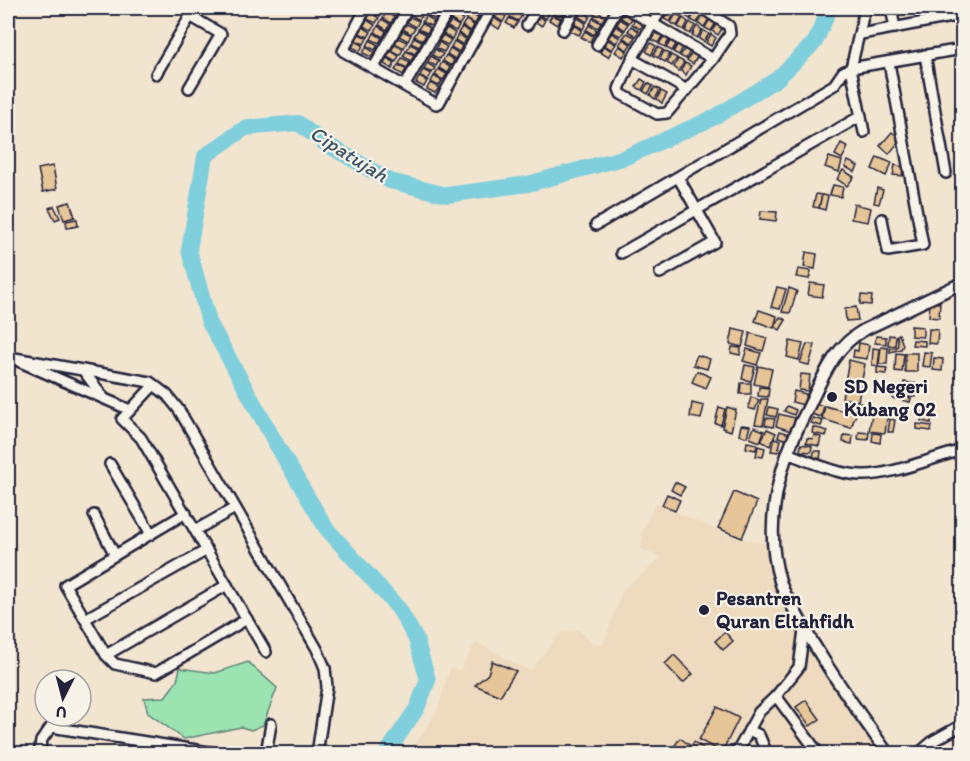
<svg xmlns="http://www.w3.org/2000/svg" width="970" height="761" font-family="Itim,sans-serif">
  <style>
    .built { fill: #eedbbf }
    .green { fill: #9be3b1; stroke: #5e8276; stroke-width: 1.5 }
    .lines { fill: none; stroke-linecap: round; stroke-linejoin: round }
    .river { stroke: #80cfdc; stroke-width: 16 }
    .building { fill: #e6c598; stroke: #22223b; stroke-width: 1.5 }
    .minor-casing { stroke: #22223b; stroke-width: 14 }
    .tertiary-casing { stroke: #22223b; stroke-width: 15 }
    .minor { stroke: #f7f3e8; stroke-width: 9 }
    .tertiary { stroke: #f7f3e8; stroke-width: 10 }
    .poi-dot { fill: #22223b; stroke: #f7f3e8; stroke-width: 2 }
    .labels { text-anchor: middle; stroke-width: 4.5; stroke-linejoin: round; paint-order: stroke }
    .poi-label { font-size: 20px; font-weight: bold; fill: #22223b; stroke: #f7f3e8; text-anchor: start }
    .water-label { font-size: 21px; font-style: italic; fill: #3e566b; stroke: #f7f3e8 }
  </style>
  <rect width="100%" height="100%" fill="#f2e5d0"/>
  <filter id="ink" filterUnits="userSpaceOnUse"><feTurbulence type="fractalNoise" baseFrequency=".0167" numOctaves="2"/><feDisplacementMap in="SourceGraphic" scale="12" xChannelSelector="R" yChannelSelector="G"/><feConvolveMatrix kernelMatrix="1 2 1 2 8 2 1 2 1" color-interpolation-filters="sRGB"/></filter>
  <g filter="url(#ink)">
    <polygon class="built" points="656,503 730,536 771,545 779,586 878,753 409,754 437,711 450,668 460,670 476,642 530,671 561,632 579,630 592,642 603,645 622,591 661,558 641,549 643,529"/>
    <polygon class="green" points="248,662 277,688 263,725 251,730 241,727 184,739 148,713 144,698 165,697 177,681 180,668 215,673"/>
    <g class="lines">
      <polyline class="river" points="386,754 417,708 428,680 416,639 399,609 326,528 279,449 209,322 189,250 205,156 245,128 298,123 323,142 390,181 447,195 528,184 626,157 715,117 777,79 815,42 830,8"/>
    </g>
    <g class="building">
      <polygon points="374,8 383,11 380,16 371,12"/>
      <polygon points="389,8 398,10 395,16 387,11"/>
      <polygon points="458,8 467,12 463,18 455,13"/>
      <polygon points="473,8 482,11 479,17 470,12"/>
      <polygon points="556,8 564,13 561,18 553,14"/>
      <polygon points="689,8 695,11 690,19 684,15"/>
      <polygon points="429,9 438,14 435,19 426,15"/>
      <polygon points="541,9 549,13 546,19 538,14"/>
      <polygon points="414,10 423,14 419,20 411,15"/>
      <polygon points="669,10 674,14 670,22 664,19"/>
      <polygon points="513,11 522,16 518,21 510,17"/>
      <polygon points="582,11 590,16 587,22 579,17"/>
      <polygon points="597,11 605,16 602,22 594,17"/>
      <polygon points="696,11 702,15 697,23 691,20"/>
      <polygon points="386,12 394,17 391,23 383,18"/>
      <polygon points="498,12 506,16 503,22 495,17"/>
      <polygon points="624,12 633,17 629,23 621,18"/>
      <polygon points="371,13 379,18 376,23 367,19"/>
      <polygon points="470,13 478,18 475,24 466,19"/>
      <polygon points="454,14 463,19 459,25 451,20"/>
      <polygon points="676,14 682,18 677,26 671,23"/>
      <polygon points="537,15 545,20 542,26 534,21"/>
      <polygon points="552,15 561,19 557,25 549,20"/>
      <polygon points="703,15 709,19 704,27 698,24"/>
      <polygon points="426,16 434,21 431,26 422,22"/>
      <polygon points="410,17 419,21 416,27 407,22"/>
      <polygon points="494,18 502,23 499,29 491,24"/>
      <polygon points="509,18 518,22 514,28 506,23"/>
      <polygon points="578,18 586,23 583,29 574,24"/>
      <polygon points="593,18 601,23 598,28 590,24"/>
      <polygon points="683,18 688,22 684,30 678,27"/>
      <polygon points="382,19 390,24 387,30 379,25"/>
      <polygon points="620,19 628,24 625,30 617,25"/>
      <polygon points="635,19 644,24 640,29 632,24"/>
      <polygon points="710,19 716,23 711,31 705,28"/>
      <polygon points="367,20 375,25 372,30 363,26"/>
      <polygon points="466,20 474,25 471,31 462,26"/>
      <polygon points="451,21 459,26 456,31 447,27"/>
      <polygon points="690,22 695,26 690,34 685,31"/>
      <polygon points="422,23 430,28 427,33 418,29"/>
      <polygon points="717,23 723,27 718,35 712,31"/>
      <polygon points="406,24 415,28 411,34 403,29"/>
      <polygon points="574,25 582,30 579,35 570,31"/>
      <polygon points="589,25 597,30 594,35 586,30"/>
      <polygon points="378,26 386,31 383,37 375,32"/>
      <polygon points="616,26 624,31 621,36 612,32"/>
      <polygon points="631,26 639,31 636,36 628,31"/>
      <polygon points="697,26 702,30 697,38 692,35"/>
      <polygon points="363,27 371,32 368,37 359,33"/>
      <polygon points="462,27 470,32 467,38 458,33"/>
      <polygon points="447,28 455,33 452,39 443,34"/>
      <polygon points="418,30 426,34 423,40 414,36"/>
      <polygon points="703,30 709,34 704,42 699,39"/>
      <polygon points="403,31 411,35 408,41 399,36"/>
      <polygon points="585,31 593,36 590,42 581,37"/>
      <polygon points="657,32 663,35 658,43 652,40"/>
      <polygon points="374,33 382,38 379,43 371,39"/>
      <polygon points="612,33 620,38 616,43 608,38"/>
      <polygon points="627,33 635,37 632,43 623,38"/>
      <polygon points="359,34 367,38 364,44 355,40"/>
      <polygon points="458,34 466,39 463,45 455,40"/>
      <polygon points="711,34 716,38 711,46 706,43"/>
      <polygon points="443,35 451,40 448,45 439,41"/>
      <polygon points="664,36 670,39 665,47 659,44"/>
      <polygon points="414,37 422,41 419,47 411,43"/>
      <polygon points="398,38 407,42 404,48 395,43"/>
      <polygon points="623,39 631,44 627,50 619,45"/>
      <polygon points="370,40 378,45 375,50 367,46"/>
      <polygon points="608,40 616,44 612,50 604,45"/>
      <polygon points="671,40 677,43 672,51 666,48"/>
      <polygon points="355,41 363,45 360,51 352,47"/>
      <polygon points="454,41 462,46 459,52 451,47"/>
      <polygon points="439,42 447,47 444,52 436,48"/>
      <polygon points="651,43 656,46 651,55 646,51"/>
      <polygon points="410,44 418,48 415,54 407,50"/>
      <polygon points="678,44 683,47 679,55 673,52"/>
      <polygon points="395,45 403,49 400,55 391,50"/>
      <polygon points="604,46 612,51 608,57 600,52"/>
      <polygon points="619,46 627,51 623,57 615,52"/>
      <polygon points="366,47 374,52 371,57 363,53"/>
      <polygon points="658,47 663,50 658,58 653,55"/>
      <polygon points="450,48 458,53 455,59 447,54"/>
      <polygon points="685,48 690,51 686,59 680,56"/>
      <polygon points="435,49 443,54 440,59 432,55"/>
      <polygon points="391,51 399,56 396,62 387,57"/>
      <polygon points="406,51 414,55 411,61 403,56"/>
      <polygon points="664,51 670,54 665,62 660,59"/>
      <polygon points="692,52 698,55 693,64 687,60"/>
      <polygon points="446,55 454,60 451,66 443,61"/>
      <polygon points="671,55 677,58 672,66 667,63"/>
      <polygon points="431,56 439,61 436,66 428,62"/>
      <polygon points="387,58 395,63 392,69 384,64"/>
      <polygon points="402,58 410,62 407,68 399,64"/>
      <polygon points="678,59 684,62 679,71 674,67"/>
      <polygon points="442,62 450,67 447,73 439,68"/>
      <polygon points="427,63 435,68 432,73 424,69"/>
      <polygon points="685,63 691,66 686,75 681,71"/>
      <polygon points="398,65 406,69 403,75 395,70"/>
      <polygon points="438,69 447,74 443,80 435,75"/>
      <polygon points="423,70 431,74 428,80 420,76"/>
      <polygon points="434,76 442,81 439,86 431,82"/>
      <polygon points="419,77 427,81 424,87 416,83"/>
      <polygon points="641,79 646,82 642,90 636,87"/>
      <polygon points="430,83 439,88 435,93 427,89"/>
      <polygon points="648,83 653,86 648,94 643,91"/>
      <polygon points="655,87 660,90 655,99 650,95"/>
      <polygon points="661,91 667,94 662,103 657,99"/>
      <polygon points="892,132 901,139 889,154 880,146"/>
      <polygon points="841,143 848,147 842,159 835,155"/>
      <polygon points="829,157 842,161 839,172 825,167"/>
      <polygon points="877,157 892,163 886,176 872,169"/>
      <polygon points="848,161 858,166 855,172 845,167"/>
      <polygon points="895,165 903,167 902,176 893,175"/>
      <polygon points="53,166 57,189 43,192 38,169"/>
      <polygon points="843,170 854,177 847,186 837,179"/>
      <polygon points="833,185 843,187 841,197 830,195"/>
      <polygon points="877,188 883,190 879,204 874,203"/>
      <polygon points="816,194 822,195 819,208 813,207"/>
      <polygon points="822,195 828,196 825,210 819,208"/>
      <polygon points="70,202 75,217 64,220 59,205"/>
      <polygon points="854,204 871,208 868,222 851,219"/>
      <polygon points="54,206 60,218 55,220 49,208"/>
      <polygon points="761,211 777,212 776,221 760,219"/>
      <polygon points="77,219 78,226 67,228 66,221"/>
      <polygon points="806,252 817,254 815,269 804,267"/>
      <polygon points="798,269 811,271 809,279 796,277"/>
      <polygon points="810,283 824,285 822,297 808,295"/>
      <polygon points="777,287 786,289 780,309 771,307"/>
      <polygon points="789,288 797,291 790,313 782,312"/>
      <polygon points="861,295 872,296 871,305 860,304"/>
      <polygon points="930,302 940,303 939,318 929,317"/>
      <polygon points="856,307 858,320 846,321 845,309"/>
      <polygon points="759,310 777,316 774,328 755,321"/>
      <polygon points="780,317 786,320 780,330 774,326"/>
      <polygon points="911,326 923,327 923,337 911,336"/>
      <polygon points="733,329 746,332 742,347 730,344"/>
      <polygon points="929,329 938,330 937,344 928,343"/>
      <polygon points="750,333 767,338 763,351 747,346"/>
      <polygon points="899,334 903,345 901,349 890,352 890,348 896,348 898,345 897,335"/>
      <polygon points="889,335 896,336 895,346 888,345"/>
      <polygon points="876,336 886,337 886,344 875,343"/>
      <polygon points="913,340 925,341 925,346 912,345"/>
      <polygon points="790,341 803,344 799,360 787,357"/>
      <polygon points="859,343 869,345 867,359 853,357 854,350 858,351"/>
      <polygon points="807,344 815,345 809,365 800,363"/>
      <polygon points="732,347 741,348 740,355 731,353"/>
      <polygon points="881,347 888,348 887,364 879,364"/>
      <polygon points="873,348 880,349 878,366 872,365"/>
      <polygon points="747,349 761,353 757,365 743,361"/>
      <polygon points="924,352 932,353 930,367 922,366"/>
      <polygon points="896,353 904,354 902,372 895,371"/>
      <rect x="905" y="353" width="12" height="19"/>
      <polygon points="697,355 710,359 707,369 693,365"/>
      <polygon points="934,358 943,359 942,371 933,370"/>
      <polygon points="849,360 865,364 858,401 842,398"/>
      <polygon points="745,365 755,367 751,381 742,379"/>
      <polygon points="758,366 772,369 768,387 754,384"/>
      <polygon points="877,367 887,368 886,374 877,373"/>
      <polygon points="697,371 711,377 706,388 692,382"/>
      <polygon points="801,374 810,375 808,391 799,390"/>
      <polygon points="904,382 917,384 915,397 902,395"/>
      <polygon points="741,383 751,383 751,394 740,394"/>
      <polygon points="759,387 769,388 768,397 758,396"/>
      <polygon points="893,388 902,390 900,396 911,398 910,402 892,398"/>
      <polygon points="794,391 806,394 804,405 792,402"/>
      <polygon points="751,397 759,400 755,410 748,408"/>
      <polygon points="761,399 768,399 763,425 755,424"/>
      <polygon points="851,401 861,403 860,409 850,407"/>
      <polygon points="692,403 704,406 701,419 690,417"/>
      <polygon points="813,404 824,406 821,417 811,414"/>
      <polygon points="787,406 796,410 794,415 784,411"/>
      <polygon points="825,406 856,414 851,428 822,419"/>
      <polygon points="719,407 725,409 721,425 715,423"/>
      <polygon points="727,407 736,410 731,431 722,428"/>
      <polygon points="769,407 778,409 776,417 767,415"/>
      <polygon points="873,409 888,412 885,433 869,431"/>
      <polygon points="922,412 932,414 931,423 921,421"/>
      <polygon points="779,414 795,418 791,431 776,426"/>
      <polygon points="766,418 775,419 773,427 765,425"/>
      <polygon points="813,418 823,421 821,426 811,423"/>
      <polygon points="890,419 895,420 893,432 888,432"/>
      <polygon points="917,424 932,426 931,431 917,429"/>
      <polygon points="741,425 750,426 747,437 739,435"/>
      <polygon points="754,427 764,431 760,442 750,438"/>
      <polygon points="813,427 828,431 826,436 812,433"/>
      <polygon points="767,429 776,433 770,446 761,441"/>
      <polygon points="780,431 790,434 788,440 778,437"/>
      <polygon points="859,432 869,433 868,440 858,439"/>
      <polygon points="873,433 881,434 880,443 872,441"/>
      <polygon points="814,435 821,437 819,446 806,443 807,438 813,439"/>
      <polygon points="844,435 853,436 852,444 843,442"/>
      <polygon points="774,438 781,440 778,452 771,451"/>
      <polygon points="747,442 757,444 756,450 746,448"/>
      <polygon points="801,444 812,446 811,452 800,451"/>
      <polygon points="758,446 765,448 763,457 756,456"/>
      <polygon points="814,451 821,451 820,460 813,459"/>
      <polygon points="675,482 685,487 680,495 671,490"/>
      <polygon points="734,492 757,502 742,538 718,528"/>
      <polygon points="667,494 680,500 675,511 662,505"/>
      <polygon points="725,632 733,641 723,650 715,641"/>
      <polygon points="674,655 693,674 683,683 665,664"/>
      <polygon points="492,661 516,671 500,696 475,685 488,674"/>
      <polygon points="806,700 820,719 810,726 796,707"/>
      <polygon points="717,707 739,718 722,752 699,740"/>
      <polygon points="680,738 691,746 694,742 707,751 706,754 680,754 673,748"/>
    </g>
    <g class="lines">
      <defs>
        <g id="minor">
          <polyline points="366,8 343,51 436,104 439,103 492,8"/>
          <polyline points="626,8 713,59"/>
          <polyline points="662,8 632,59 687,90"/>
          <polyline points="891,8 895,28"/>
          <polyline points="527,25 537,8"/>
          <polyline points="563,30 575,8"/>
          <polyline points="861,34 962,15"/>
          <polyline points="597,45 618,8"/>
          <polyline points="925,55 946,173"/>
          <polyline points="632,59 619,89 621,94 657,114 667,113 713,59 730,34 729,26 702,8"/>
          <polyline points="374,67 408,8"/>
          <polyline points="156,74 195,8"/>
          <polyline points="405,85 450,8"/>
          <polyline points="189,88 221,34 190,16"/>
          <polyline points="864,132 851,68 865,8"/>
          <polyline points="882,219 888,251 923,245 889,63"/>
          <polyline points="596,225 834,85 843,72 851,68 962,49"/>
          <polyline points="621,253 861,116"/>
          <polyline points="660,273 715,242 678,177"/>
          <polyline points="83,370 103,397"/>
          <polyline points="154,385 122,419 141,438 266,652"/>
          <polyline points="130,410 9,357 150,382 167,395 179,410 317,649 325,668 327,687 317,754"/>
          <path d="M787,453c24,9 51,22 76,22 25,1 73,-18 99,-25"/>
          <polyline points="110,464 151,534"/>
          <polyline points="186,513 65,585 106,655 115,664 156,673 247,619"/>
          <polyline points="94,515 115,555"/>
          <polyline points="196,530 235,508"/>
          <polyline points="85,619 207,550"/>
          <polyline points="106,655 227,585"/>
          <polyline points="776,696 819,754"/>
          <polyline points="749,730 759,735 767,754"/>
          <polyline points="39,754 41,741 51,727 222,754"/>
          <polyline points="266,754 271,724"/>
          <polyline points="736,754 759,712 776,696 799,667 804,630"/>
          <polyline points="918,754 933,741 962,725"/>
        </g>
        <path id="tertiary" d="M888,754c-32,-46 -66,-92 -92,-141 -6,-11 -13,-20 -16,-32 -18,-58 0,-120 27,-171 15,-30 26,-63 57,-80l98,-47"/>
      </defs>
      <use href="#minor" class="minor-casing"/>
      <use href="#tertiary" class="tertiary-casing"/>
      <use href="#minor" class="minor"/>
      <use href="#tertiary" class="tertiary"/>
    </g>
  </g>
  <g class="poi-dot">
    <circle cx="832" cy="397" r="6"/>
    <circle cx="704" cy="610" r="6"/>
  </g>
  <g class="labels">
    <g class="poi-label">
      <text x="844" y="393">SD Negeri<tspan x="844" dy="23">Kubang 02</tspan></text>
      <text x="716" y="605">Pesantren<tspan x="716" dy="23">Quran Eltahfidh</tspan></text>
    </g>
    <g class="water-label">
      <text transform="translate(349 154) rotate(32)" y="7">Cipatujah</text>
    </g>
  </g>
  <rect width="970" height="761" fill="none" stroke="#f7f3e8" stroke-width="30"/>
  <rect x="15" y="15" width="940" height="731" fill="none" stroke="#22223b" stroke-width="2" filter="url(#ink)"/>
  <g transform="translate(63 698) rotate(186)"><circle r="28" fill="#f7f3e8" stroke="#a29fa3" stroke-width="1.5"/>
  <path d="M0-4.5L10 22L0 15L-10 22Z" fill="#22223b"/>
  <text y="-9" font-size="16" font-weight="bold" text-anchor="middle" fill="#22223b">U</text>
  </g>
</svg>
